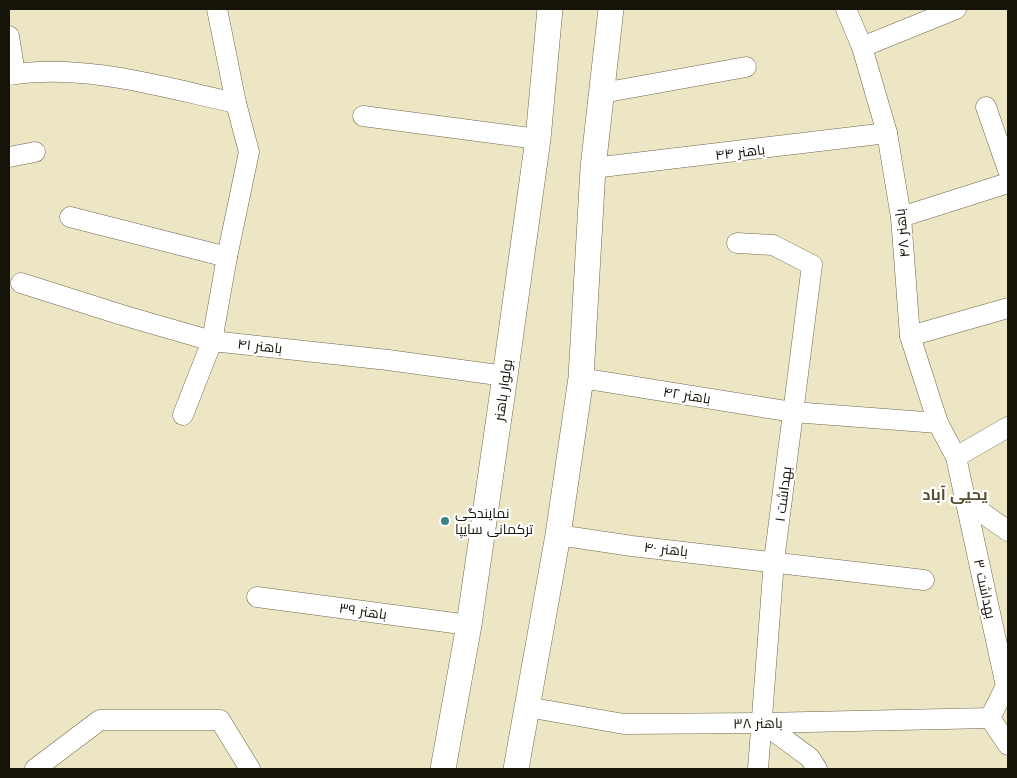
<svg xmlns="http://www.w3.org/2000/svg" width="1017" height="778" font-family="'Libre Baskerville',Cairo,serif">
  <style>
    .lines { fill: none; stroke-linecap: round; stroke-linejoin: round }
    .minor-casing { stroke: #6e684b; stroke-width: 21 }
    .major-casing { stroke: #6e684b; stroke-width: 26 }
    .minor { stroke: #fff; stroke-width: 20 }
    .major { stroke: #fff; stroke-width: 25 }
    .poi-dot { fill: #3c848a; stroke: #fff; stroke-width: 2 }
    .labels { text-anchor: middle; stroke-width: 4.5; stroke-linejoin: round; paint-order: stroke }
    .street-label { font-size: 14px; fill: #161408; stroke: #fff }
    .poi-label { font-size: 14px; fill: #161408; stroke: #fff; text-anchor: start }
    .quarter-label { font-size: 16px; font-weight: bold; fill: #554f32; stroke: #fff }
  </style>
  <rect width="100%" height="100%" fill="#ece6c4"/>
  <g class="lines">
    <defs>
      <g id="minor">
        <polyline points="846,9 862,47 887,133 901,217 910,336 938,423 956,457 1006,686 990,718"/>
        <polyline points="9,36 15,74"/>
        <polyline points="862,47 956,9"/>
        <path d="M9,75c76,-12 153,12 227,28"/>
        <polyline points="602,93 746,67"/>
        <polyline points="986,107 1008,170"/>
        <polyline points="363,116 538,139"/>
        <polyline points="9,157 35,152"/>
        <polyline points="593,168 887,133"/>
        <polyline points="70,217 227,257"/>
        <polyline points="901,217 1008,183"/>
        <polyline points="737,243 773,245 812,265 774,561 758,769"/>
        <polyline points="21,283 122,315 212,341 388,360 505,376"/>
        <polyline points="910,336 1008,308"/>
        <polyline points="581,378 793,412 938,423"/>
        <polyline points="183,415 212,341 227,257 249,152 236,103 217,9"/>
        <polyline points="956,457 1008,427"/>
        <polyline points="967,502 1008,531"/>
        <polyline points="558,535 632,546 924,580"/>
        <polyline points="257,597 469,625"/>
        <polyline points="527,707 624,724 763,723 990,718"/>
        <polyline points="990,718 1008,745"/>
        <polyline points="763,723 810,758 817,769"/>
        <polyline points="35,769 100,720 220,720 250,769"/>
      </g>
      <g id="major">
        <polyline points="443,769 469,625 505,376 538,139 550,9"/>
        <polyline points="516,769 558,535 581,378 593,168 611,9"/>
      </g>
    </defs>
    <use href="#minor" class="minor-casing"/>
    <use href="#major" class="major-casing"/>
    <use href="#minor" class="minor"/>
    <use href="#major" class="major"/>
  </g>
  <circle class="poi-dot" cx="445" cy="521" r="5"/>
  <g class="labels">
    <g class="street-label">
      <text transform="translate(740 152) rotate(-7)" y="5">باهنر ۴۴</text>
      <text transform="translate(902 233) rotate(-96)" y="5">باهنر ۴۸</text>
      <text transform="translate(260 346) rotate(6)" y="5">باهنر ۴۱</text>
      <text transform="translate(503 390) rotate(-82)" y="5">بولوار باهنر</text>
      <text transform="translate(687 395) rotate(9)" y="5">باهنر ۴۲</text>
      <text transform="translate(783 494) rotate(-83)" y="5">بهداشت ۱</text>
      <text transform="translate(666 549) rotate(6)" y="5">باهنر ۴۰</text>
      <text transform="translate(985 589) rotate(78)" y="5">بهداشت ۳</text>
      <text transform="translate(363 611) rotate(8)" y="5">باهنر ۳۹</text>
      <text transform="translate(758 723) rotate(-1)" y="5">باهنر ۳۸</text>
    </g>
    <g class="poi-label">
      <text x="455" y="518">نمایندگی<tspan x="455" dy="16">ترکمانی سایپا</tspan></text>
    </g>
    <g class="quarter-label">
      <text x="955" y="500">یحیی آباد</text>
    </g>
  </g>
  <rect width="1017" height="778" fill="none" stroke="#161408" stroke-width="20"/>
</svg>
